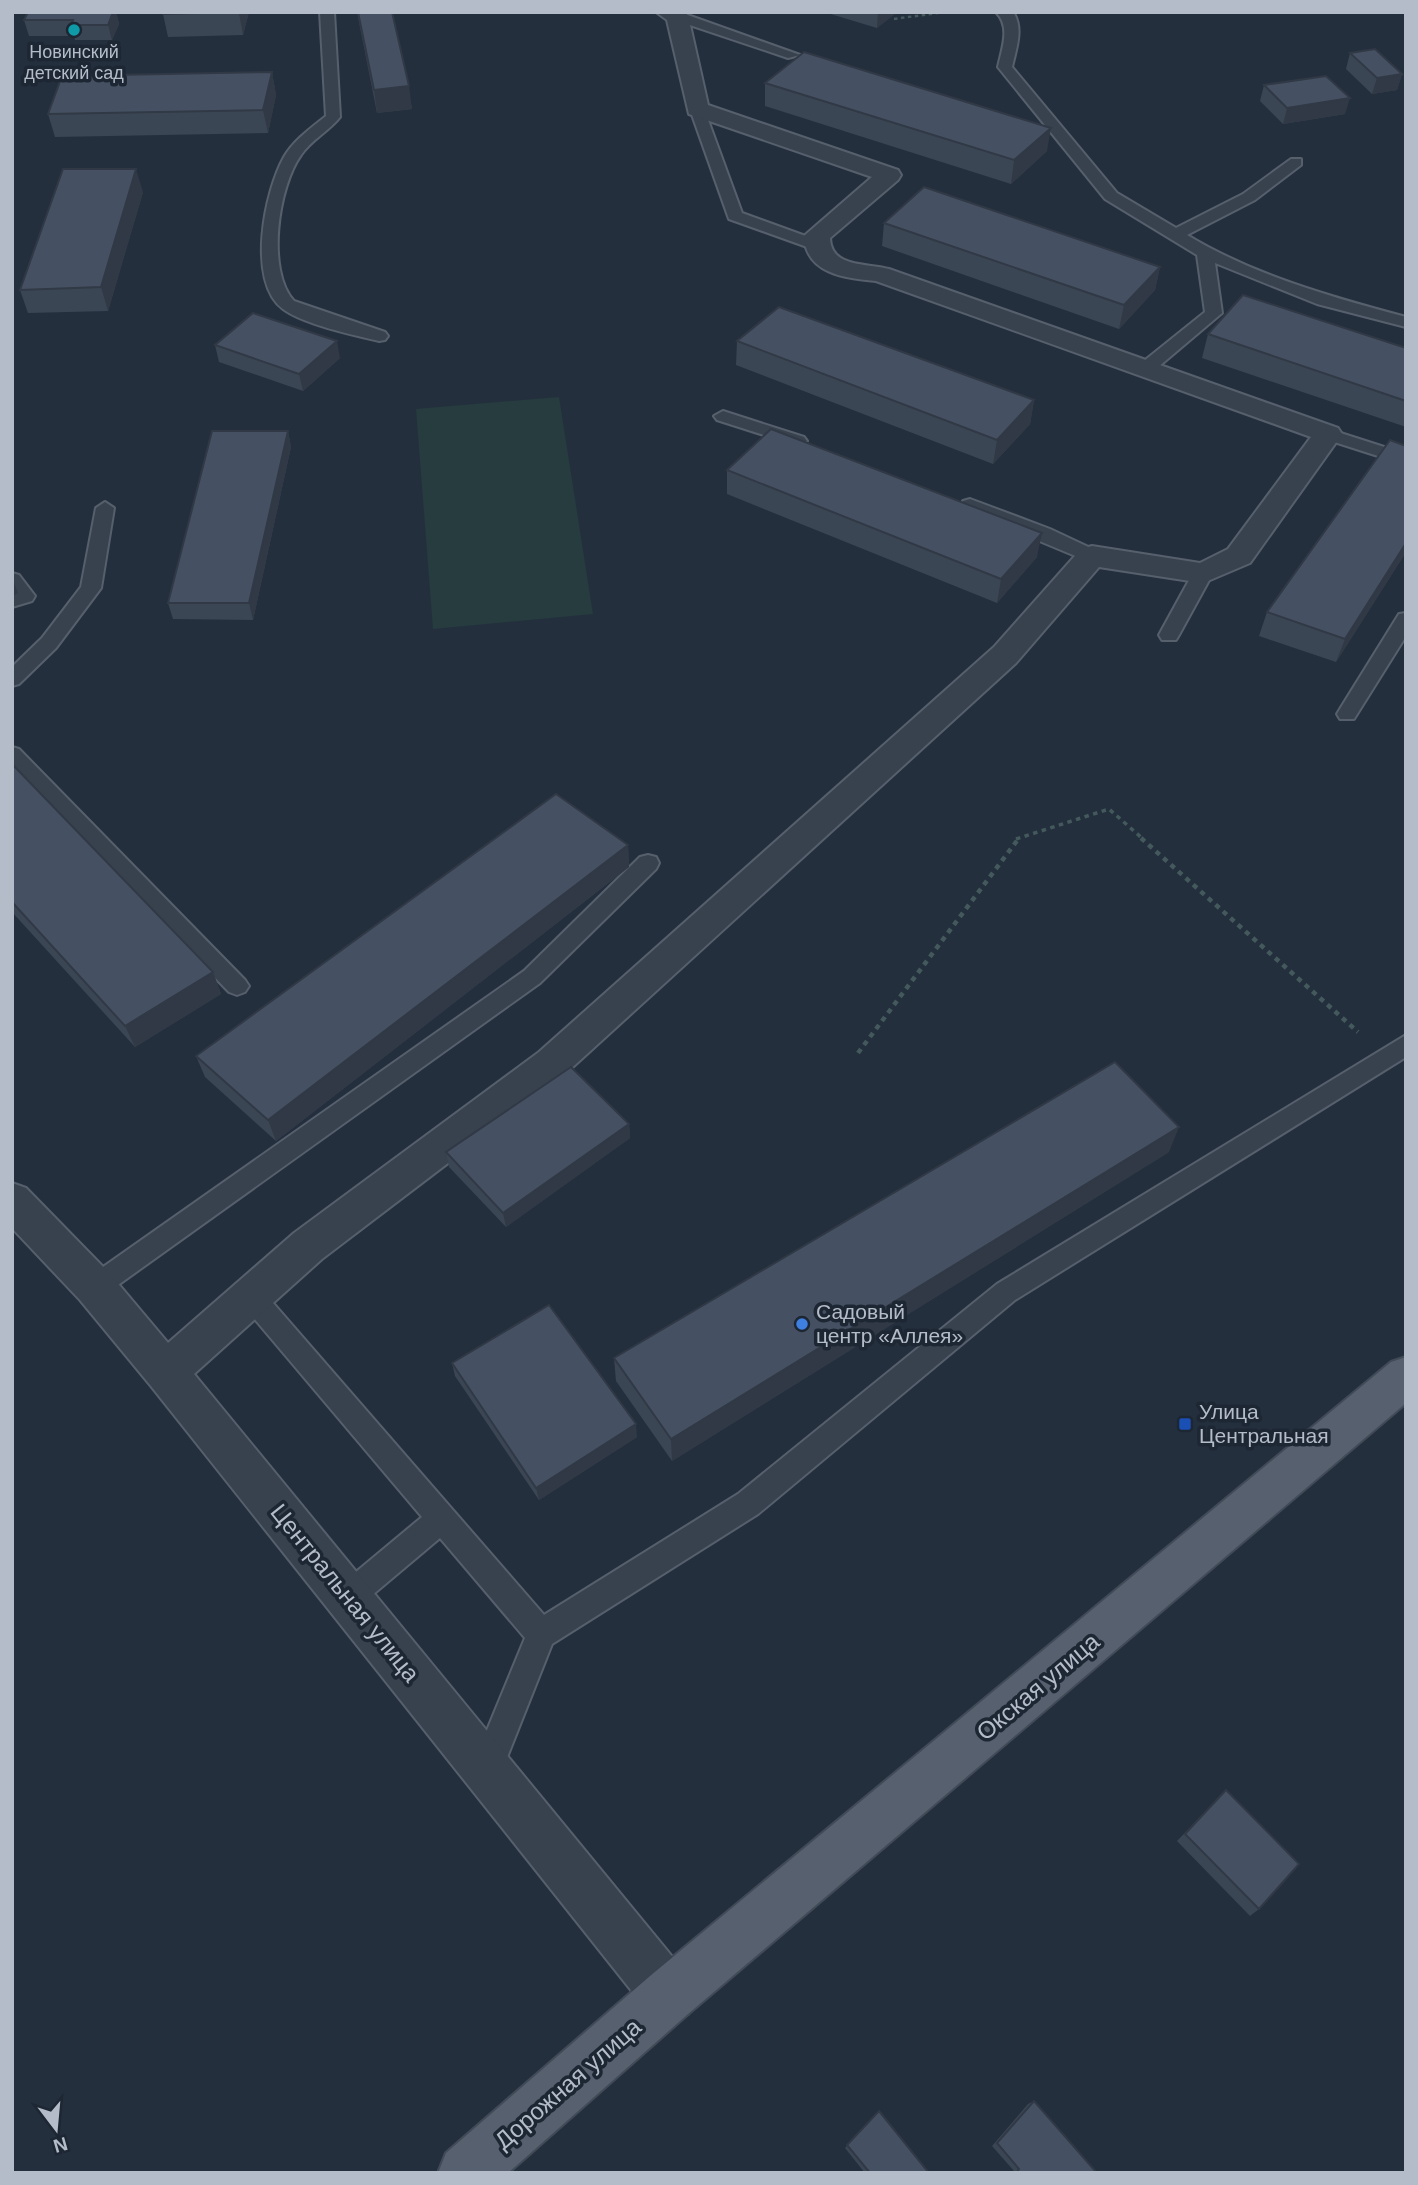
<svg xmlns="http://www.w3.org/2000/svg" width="1418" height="2185" font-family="Helvetica,sans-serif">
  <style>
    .green { fill: #263c3f }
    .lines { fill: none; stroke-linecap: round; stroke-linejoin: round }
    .lane-casing { stroke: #565f6c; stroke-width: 4 }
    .street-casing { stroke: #565f6c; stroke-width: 4 }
    .primary-casing { stroke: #414a57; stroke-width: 4 }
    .path-far2 { stroke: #44595c; stroke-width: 2.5; stroke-dasharray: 3.5 3.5; stroke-linecap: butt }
    .path-far1 { stroke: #44595c; stroke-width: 3.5; stroke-dasharray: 4.5 4.5; stroke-linecap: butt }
    .path { stroke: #44595c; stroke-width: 4.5; stroke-dasharray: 5 5; stroke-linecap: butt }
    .lane { fill: #38414e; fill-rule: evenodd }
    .street { fill: #38414e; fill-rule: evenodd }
    .primary { fill: #56606e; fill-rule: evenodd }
    .wall { fill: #3b4654 }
    .shaded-wall { fill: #303945 }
    .building { fill: #455162; stroke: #303945; stroke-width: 2 }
    .culture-dot { fill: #0f9aa8; stroke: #1d2633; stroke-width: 2.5 }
    .shop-dot { fill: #3f7fe0; stroke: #1d2633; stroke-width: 2.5 }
    .transit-dot { fill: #1a4fb4; stroke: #1d2633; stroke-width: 2.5 }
    .labels { text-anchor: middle; stroke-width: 7; stroke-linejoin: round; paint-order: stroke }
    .far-poi-label { font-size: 18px; fill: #b4bcc9; stroke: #1d2633 }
    .poi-label { font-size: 21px; fill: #b4bcc9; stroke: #1d2633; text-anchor: start }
    .near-street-label { font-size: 24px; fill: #b4bcc9; stroke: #1d2633 }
  </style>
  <rect width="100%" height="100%" fill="#242f3e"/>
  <polygon class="green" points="559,397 593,614 433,629 416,409"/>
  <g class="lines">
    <defs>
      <g id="lane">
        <path d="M320,12h14l6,105c-11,14 -29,23 -39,38 -23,32 -35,116 -7,146l91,31 3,4 -3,4 -6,1c-26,-6 -76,-17 -96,-32 -37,-28 -18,-118 1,-152 10,-17 27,-29 42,-41z"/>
        <path d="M996,12h17c11,16 3,37 -1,55l105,126 59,35 67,-34 48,-35h10v6l-46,35 -68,35c66,40 144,62 219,82v10l-89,-23 -102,-41 7,50 -71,60h-12l-3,-4 3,-4 66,-53 -8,-57 -92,-56 -107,-132c4,-19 13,-40 -2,-55z"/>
        <polygon points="672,13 682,13 800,55 788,58 672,19"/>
        <polygon points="697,105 704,109 742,213 822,242 822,248 810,248 729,219 690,109"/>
        <polygon points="723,411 804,437 807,441 798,446 717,420 714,416"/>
        <polygon points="1328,429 1406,454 1406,465 1322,438 1319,434"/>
        <polygon points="970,499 1050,529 1099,552 1102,556 1099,560 1085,560 963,509 961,505 963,501"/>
        <polygon points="105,502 114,508 101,588 56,648 19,684 12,686 12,667 42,638 81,587 96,508"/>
        <polygon points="1203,567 1213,573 1179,635 1176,640 1162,640 1159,635 1193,573"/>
        <polygon points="12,573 19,575 35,596 32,601 12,607"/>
        <polygon points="1406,613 1406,636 1354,719 1340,719 1337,714 1340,709 1399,614"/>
        <polygon points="12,747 19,749 245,980 249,986 245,992 237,995 229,992 12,767"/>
        <polygon points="648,855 656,857 659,863 656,869 540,983 104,1295 95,1299 86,1295 82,1287 86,1279 524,971 640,857"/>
        <polygon points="1406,1035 1406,1057 1015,1300 758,1514 552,1644 498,1780 487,1785 476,1780 471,1769 525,1638 440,1538 358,1607 348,1612 338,1607 333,1597 338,1587 422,1517 242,1304 238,1296 242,1288 251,1284 260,1288 544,1615 738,1494 997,1284"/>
      </g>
      <path id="street" d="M656,12h29l3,4 20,89 190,65 3,5 -3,5 -68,58c1,30 37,25 59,31l449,159 4,6 -92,129 -47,20 -104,-16 -83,96 -451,411 -243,185 -128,115 494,602 7,19 -7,19 -19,7 -19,-7 -499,-628 -71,-86 -68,-72v-45l14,5 84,86 58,69 126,-110 245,-181 455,-405 87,-98 11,-3 108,17 28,-14 83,-112 -435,-156c-31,-3 -70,-7 -72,-45l68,-59 -183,-63 -22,-94z"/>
      <polygon id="primary" points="1406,1357 1406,1403 688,2014 508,2173 438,2173 446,2153 650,1976 1391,1362"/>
    </defs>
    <use href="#lane" class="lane-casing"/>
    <use href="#street" class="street-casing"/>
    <use href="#primary" class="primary-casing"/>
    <polyline class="path-far2" points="894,19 945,12"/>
    <polyline class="path-far1" points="1016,839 1109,809 1143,839"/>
    <g class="path">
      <polyline points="1141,838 1358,1032"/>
      <polyline points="858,1053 1019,838"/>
    </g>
    <use href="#lane" class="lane"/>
    <use href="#street" class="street"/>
    <use href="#primary" class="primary"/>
  </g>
  <g class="wall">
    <polygon points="28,12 116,12 119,24 112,40 75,40 74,36 29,36 24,20"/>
    <polygon points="163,12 249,12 243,35 168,37 163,14"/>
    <polygon points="357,12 392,12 412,109 377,113"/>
    <polygon points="824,12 897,12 877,28"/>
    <polygon points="1350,53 1402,74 1397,90 1372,94 1346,69"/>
    <polygon points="272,72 276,95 268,133 55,137 48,114"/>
    <polygon points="765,83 1047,151 1011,184 765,106"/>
    <polygon points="1264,85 1345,114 1283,124 1260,101"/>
    <polygon points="143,192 108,311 28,313 20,290"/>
    <polygon points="884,223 1160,267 1155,290 1119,329 882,246"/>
    <polygon points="1208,334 1406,348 1406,427 1202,358"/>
    <polygon points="737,341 1034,400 1030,424 993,464 736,365"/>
    <polygon points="215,345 340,358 303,391 219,362"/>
    <polygon points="288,431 291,447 253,620 173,619 168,603"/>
    <polygon points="1406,446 1406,552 1336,662 1259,636 1267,612"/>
    <polygon points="727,470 1037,557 997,603 727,494"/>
    <polygon points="12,764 213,972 221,994 135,1047 12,912"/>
    <polygon points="628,845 629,867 276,1141 205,1077 196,1056"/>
    <polygon points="629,1124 630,1138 506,1227 449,1167 446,1152"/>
    <polygon points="1169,1152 672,1461 616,1381 614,1358"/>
    <polygon points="452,1363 637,1437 539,1500 455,1376"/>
    <polygon points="1226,1790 1259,1909 1250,1916 1177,1841"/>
    <polygon points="1034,2101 1097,2173 1012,2173 1014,2171 992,2146 1028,2104"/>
    <polygon points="879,2111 929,2173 865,2173 845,2148"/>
  </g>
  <g class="shaded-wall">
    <polygon points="113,12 116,12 119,24 112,40 108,25"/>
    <polygon points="239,12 249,12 243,35 239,13"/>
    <polygon points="878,12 897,12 877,28"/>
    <polygon points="272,72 276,95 268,133 263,110"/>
    <polygon points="1402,74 1397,90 1372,94 1377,78"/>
    <polygon points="409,86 412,109 377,113 374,90"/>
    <polygon points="1350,98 1345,114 1283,124 1287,108"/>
    <polygon points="1051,128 1047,151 1011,184 1014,160"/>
    <polygon points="136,169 143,192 108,311 101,287"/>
    <polygon points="1160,267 1155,290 1119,329 1124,305"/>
    <polygon points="337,341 340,358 303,391 299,374"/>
    <polygon points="1034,400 1030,424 993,464 997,440"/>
    <polygon points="288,431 291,447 253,620 249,603"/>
    <polygon points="1042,533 1037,557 997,603 1001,579"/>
    <polygon points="1406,543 1406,552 1336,662 1345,639"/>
    <polygon points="12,578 18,593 12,596"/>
    <polygon points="628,845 629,867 276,1141 268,1120"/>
    <polygon points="213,972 221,994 135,1047 125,1026"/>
    <polygon points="629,1124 630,1138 506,1227 503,1213"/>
    <polygon points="1179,1127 1169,1152 672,1461 671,1439"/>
    <polygon points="636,1424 637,1437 539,1500 536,1488"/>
  </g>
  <g class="building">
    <polygon points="28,12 113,12 108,25 71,25 73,20 24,20"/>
    <polygon points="163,12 239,12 163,14"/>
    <polygon points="358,12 392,12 409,86 374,90"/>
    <polygon points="1375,49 1402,74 1377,78 1350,53"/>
    <polygon points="804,52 1051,128 1014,160 765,83"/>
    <polygon points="272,72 263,110 48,114 62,76"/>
    <polygon points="1326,76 1350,98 1287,108 1264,85"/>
    <polygon points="63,169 136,169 101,287 20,290"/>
    <polygon points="924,187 1160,267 1124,305 884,223"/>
    <polygon points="1243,295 1406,348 1406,401 1208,334"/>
    <polygon points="779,307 1034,400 997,440 737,341"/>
    <polygon points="253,313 337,341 299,374 215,345"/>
    <polygon points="771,429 1042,533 1001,579 727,470"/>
    <polygon points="212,431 288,431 249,603 168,603"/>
    <polygon points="1390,440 1406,446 1406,543 1345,639 1267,612"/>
    <polygon points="12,764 213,972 125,1026 12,902"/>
    <polygon points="556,794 628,845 268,1120 196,1056"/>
    <polygon points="1115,1062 1179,1127 671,1439 614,1358"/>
    <polygon points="571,1067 629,1124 503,1213 446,1152"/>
    <polygon points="549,1305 636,1424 536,1488 452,1363"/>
    <polygon points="1226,1790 1299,1864 1259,1909 1185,1834"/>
    <polygon points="1034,2101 1097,2173 1016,2173 1019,2169 997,2143"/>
    <polygon points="879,2111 929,2173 870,2173 847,2145"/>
  </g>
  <circle class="culture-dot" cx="74" cy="30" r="7"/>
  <circle class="shop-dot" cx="802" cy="1324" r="7"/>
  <rect class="transit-dot" x="1178" y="1417" width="14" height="14" rx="3.5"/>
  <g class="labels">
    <g class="far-poi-label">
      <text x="74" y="58">Новинский<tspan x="74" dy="21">детский сад</tspan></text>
    </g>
    <g class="poi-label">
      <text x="816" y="1319">Садовый<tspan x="816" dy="24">центр «Аллея»</tspan></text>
      <text x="1199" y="1419">Улица<tspan x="1199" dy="24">Центральная</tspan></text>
    </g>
    <g class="near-street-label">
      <text transform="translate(345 1593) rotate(51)" y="8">Центральная улица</text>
      <text transform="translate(1038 1687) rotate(-40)" y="8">Окская улица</text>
      <text transform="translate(568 2084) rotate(-41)" y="8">Дорожная улица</text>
    </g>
  </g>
  <rect width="1418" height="2185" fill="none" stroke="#b4bcc9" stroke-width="28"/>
  <g transform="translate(56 2129) rotate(164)" stroke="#1d2633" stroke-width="5" paint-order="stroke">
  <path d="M0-5L12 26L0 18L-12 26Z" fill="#b4bcc9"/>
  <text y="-10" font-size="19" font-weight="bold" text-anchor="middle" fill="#b4bcc9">N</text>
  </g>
</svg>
